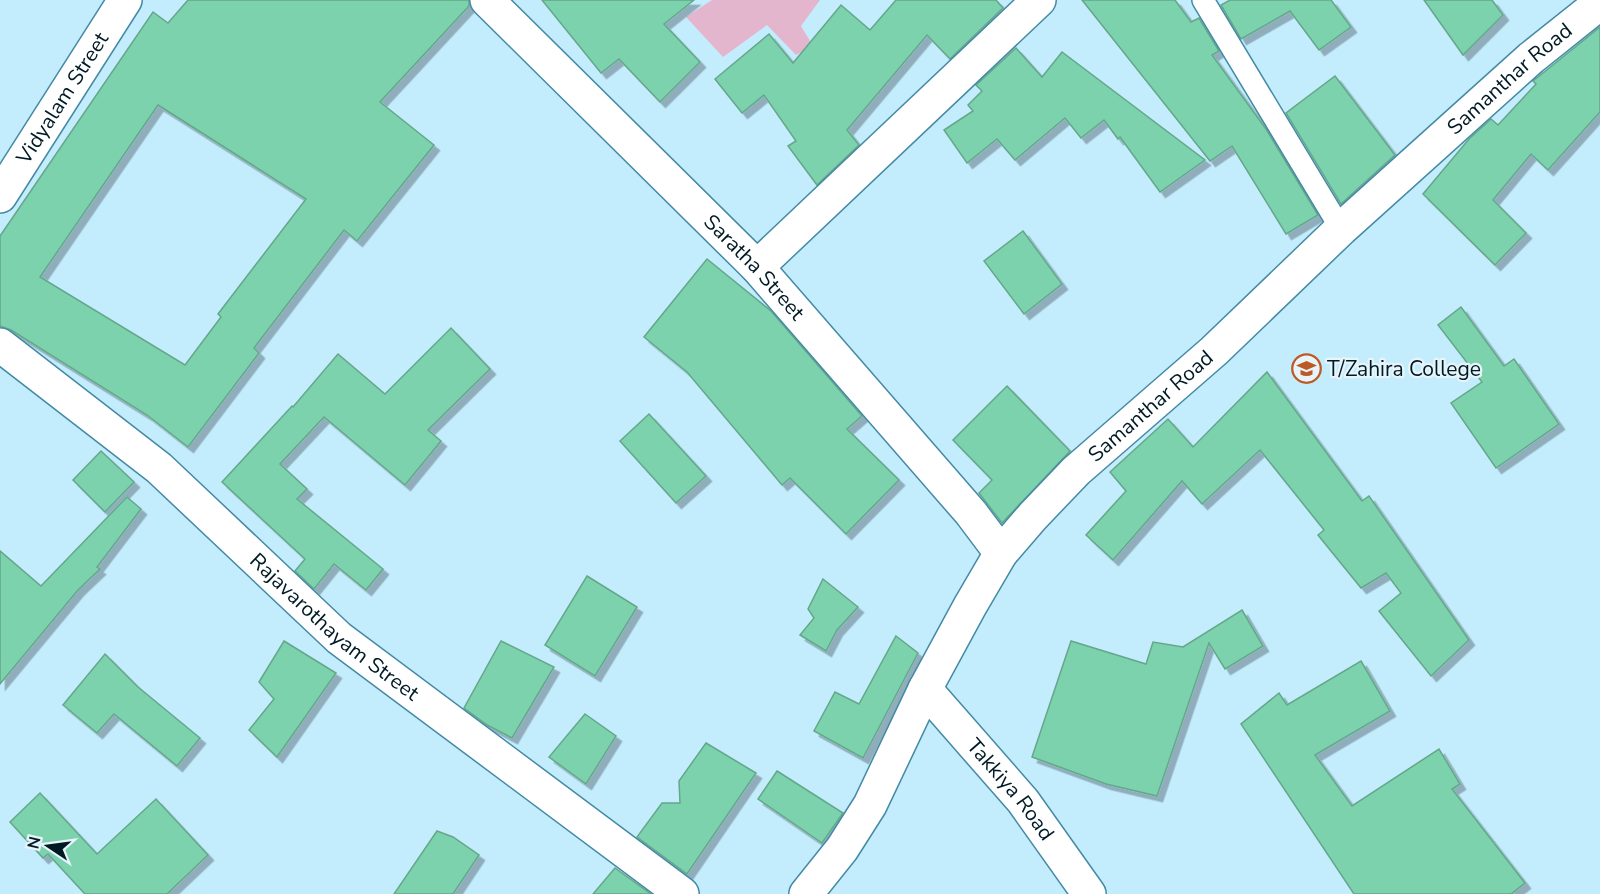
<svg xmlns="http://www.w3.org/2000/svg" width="1600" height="894" font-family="'Nunito Sans',sans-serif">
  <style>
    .green { fill: #e3b6ce }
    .building { fill: #7bd2ad; stroke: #65a78b; stroke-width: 1.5; fill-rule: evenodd; filter: url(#shadow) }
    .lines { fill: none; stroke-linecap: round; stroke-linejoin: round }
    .service-casing { stroke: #448aa4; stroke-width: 24 }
    .minor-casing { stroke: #448aa4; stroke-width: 36 }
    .service { stroke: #fff; stroke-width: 21 }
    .minor { stroke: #fff; stroke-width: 33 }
    .labels { text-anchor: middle; stroke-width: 4.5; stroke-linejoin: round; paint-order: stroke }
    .street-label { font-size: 21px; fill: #001a24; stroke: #e7f4fa }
    .poi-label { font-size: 21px; fill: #001a24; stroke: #e7f4fa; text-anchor: start }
  </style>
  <defs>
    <filter id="shadow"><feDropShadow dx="5.5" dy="5.5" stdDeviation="0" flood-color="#0004"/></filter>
  </defs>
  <rect width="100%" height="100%" fill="#c3ecfd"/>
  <polygon class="green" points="712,0 820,0 801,26 813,46 796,55 767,25 723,57 686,17"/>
  <g class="building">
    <path d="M188,0h281v6l-89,96 54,43 -77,96 -13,-11 -90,118 5,5 -71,94 -41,-32 -136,-85 -11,-4v-90l153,-224 15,11zM158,105l148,94 -88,115 3,3 -36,48 -145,-88z"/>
    <polygon points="542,0 694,0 664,24 700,62 660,102 619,59 601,73"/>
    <polygon points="896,0 996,0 1003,8 950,59 927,35 847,130 859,145 817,185 788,146 796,141 764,95 742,113 715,79 769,34 793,63 841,5 870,30"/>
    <polygon points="1082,0 1175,0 1191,22 1199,18 1219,51 1212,55 1266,129 1318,215 1286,234 1232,146 1210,161"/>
    <polygon points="1230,0 1331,0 1351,27 1319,50 1290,11 1241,39 1221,5"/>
    <polygon points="1424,0 1492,0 1503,15 1463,55"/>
    <polygon points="1600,27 1600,112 1548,170 1531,154 1493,200 1526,233 1495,265 1423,194 1469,139 1491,119 1498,125 1536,84 1533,81"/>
    <polygon points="1016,48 1042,77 1062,52 1205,160 1160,192 1120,137 1118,139 1104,120 1081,138 1065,118 1015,160 997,139 967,163 944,130 973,111 968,105 982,91 976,85"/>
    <polygon points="1335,76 1395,155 1341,204 1286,113"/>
    <polygon points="1023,231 1062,284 1024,314 984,261"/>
    <polygon points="707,259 771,311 862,416 847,429 899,480 846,534 790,478 782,485 687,372 644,337"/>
    <polygon points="1461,307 1504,366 1514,359 1559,424 1496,468 1451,403 1482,382 1438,325"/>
    <polygon points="451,328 490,369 428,430 441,441 405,485 324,417 280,464 307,489 297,499 383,569 366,590 334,564 314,589 295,571 305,559 222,482 292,406 293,407 338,354 385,394"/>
    <polygon points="1267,372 1362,501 1369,496 1469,640 1431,676 1379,611 1401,593 1386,573 1361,588 1318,535 1324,530 1260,450 1202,504 1182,481 1113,560 1086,535 1126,491 1110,472 1168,419 1193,447"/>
    <polygon points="1007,386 1070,451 1002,523 979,493 992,480 953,440"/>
    <polygon points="649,414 706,476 676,503 620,441"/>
    <polygon points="101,451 134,482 105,512 73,480"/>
    <polygon points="127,497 141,509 97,567 100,569 78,590 0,684 0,551 41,586"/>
    <polygon points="587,576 637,607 595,676 545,645"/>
    <polygon points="823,579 858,607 837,630 826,651 800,635 814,618 808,609"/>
    <polygon points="1242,610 1263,646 1225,669 1209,643 1157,796 1106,784 1032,757 1071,641 1146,664 1153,642 1183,647"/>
    <polygon points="896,636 918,653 863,758 814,731 835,692 859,704"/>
    <polygon points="284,641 336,673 277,757 249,730 274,699 259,682"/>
    <polygon points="501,641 554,667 512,738 487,725 464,708"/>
    <polygon points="105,654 138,687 200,738 177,766 114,714 97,733 63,705"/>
    <polygon points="1361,661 1390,711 1315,755 1352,806 1439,749 1460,784 1452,789 1525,883 1511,894 1354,894 1241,724 1279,693 1287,705"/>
    <polygon points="585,714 616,736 586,784 549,757"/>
    <polygon points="706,743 756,773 687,874 637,837 662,803 680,803 679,781"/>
    <polygon points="777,771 843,813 822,843 758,799"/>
    <polygon points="40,793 97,854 156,799 208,855 167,894 85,894 48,854 43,858 10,822"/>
    <polygon points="437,831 453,837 479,855 453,894 394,894"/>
    <polygon points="615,868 651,894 593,894"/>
  </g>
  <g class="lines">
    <defs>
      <polyline id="service" points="1203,0 1341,229"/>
      <g id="minor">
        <path id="s1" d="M487,0l270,267 214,246 30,40"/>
        <path id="s2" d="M0,196l125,-196"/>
        <polyline points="757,267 1039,0"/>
        <path id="s3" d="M0,345l159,123 180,170 343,256"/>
        <path id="s4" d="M925,689l98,112 66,93"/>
        <path id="s5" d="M806,894l36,-45 28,-44 55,-116 45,-83 31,-53 32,-37 43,-45 138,-120 127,-122 190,-171 69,-55"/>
      </g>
    </defs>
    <use href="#service" class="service-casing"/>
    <use href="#minor" class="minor-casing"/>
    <use href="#service" class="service"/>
    <use href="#minor" class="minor"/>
  </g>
  <defs>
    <symbol id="school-ring" viewBox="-11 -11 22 22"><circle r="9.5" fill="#e7f4fa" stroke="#bd5925" stroke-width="1.5"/><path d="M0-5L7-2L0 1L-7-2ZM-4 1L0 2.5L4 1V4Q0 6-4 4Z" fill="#bd5925"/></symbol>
  </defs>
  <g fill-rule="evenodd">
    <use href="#school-ring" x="1290" y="352" width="33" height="33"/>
  </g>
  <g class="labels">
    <g class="street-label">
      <text dy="7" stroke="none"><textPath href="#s5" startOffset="1090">Samanthar Road</textPath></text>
      <text dy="7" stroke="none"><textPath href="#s2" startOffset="116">Vidyalam Street</textPath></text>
      <text dy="7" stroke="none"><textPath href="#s1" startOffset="378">Saratha Street</textPath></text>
      <text dy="7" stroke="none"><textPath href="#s5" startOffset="604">Samanthar Road</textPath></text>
      <text dy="7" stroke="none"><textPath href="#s3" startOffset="438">Rajavarothayam Street</textPath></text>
      <text dy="7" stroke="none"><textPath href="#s4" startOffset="132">Takkiya Road</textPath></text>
    </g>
    <g class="poi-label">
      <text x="1327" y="376">T/Zahira College</text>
    </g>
  </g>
  <g transform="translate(48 846) rotate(283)" stroke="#e7f4fa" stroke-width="4.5" paint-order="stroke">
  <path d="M0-4.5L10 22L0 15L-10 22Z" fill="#001a24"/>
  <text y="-9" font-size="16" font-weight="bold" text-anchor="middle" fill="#001a24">N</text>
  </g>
</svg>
